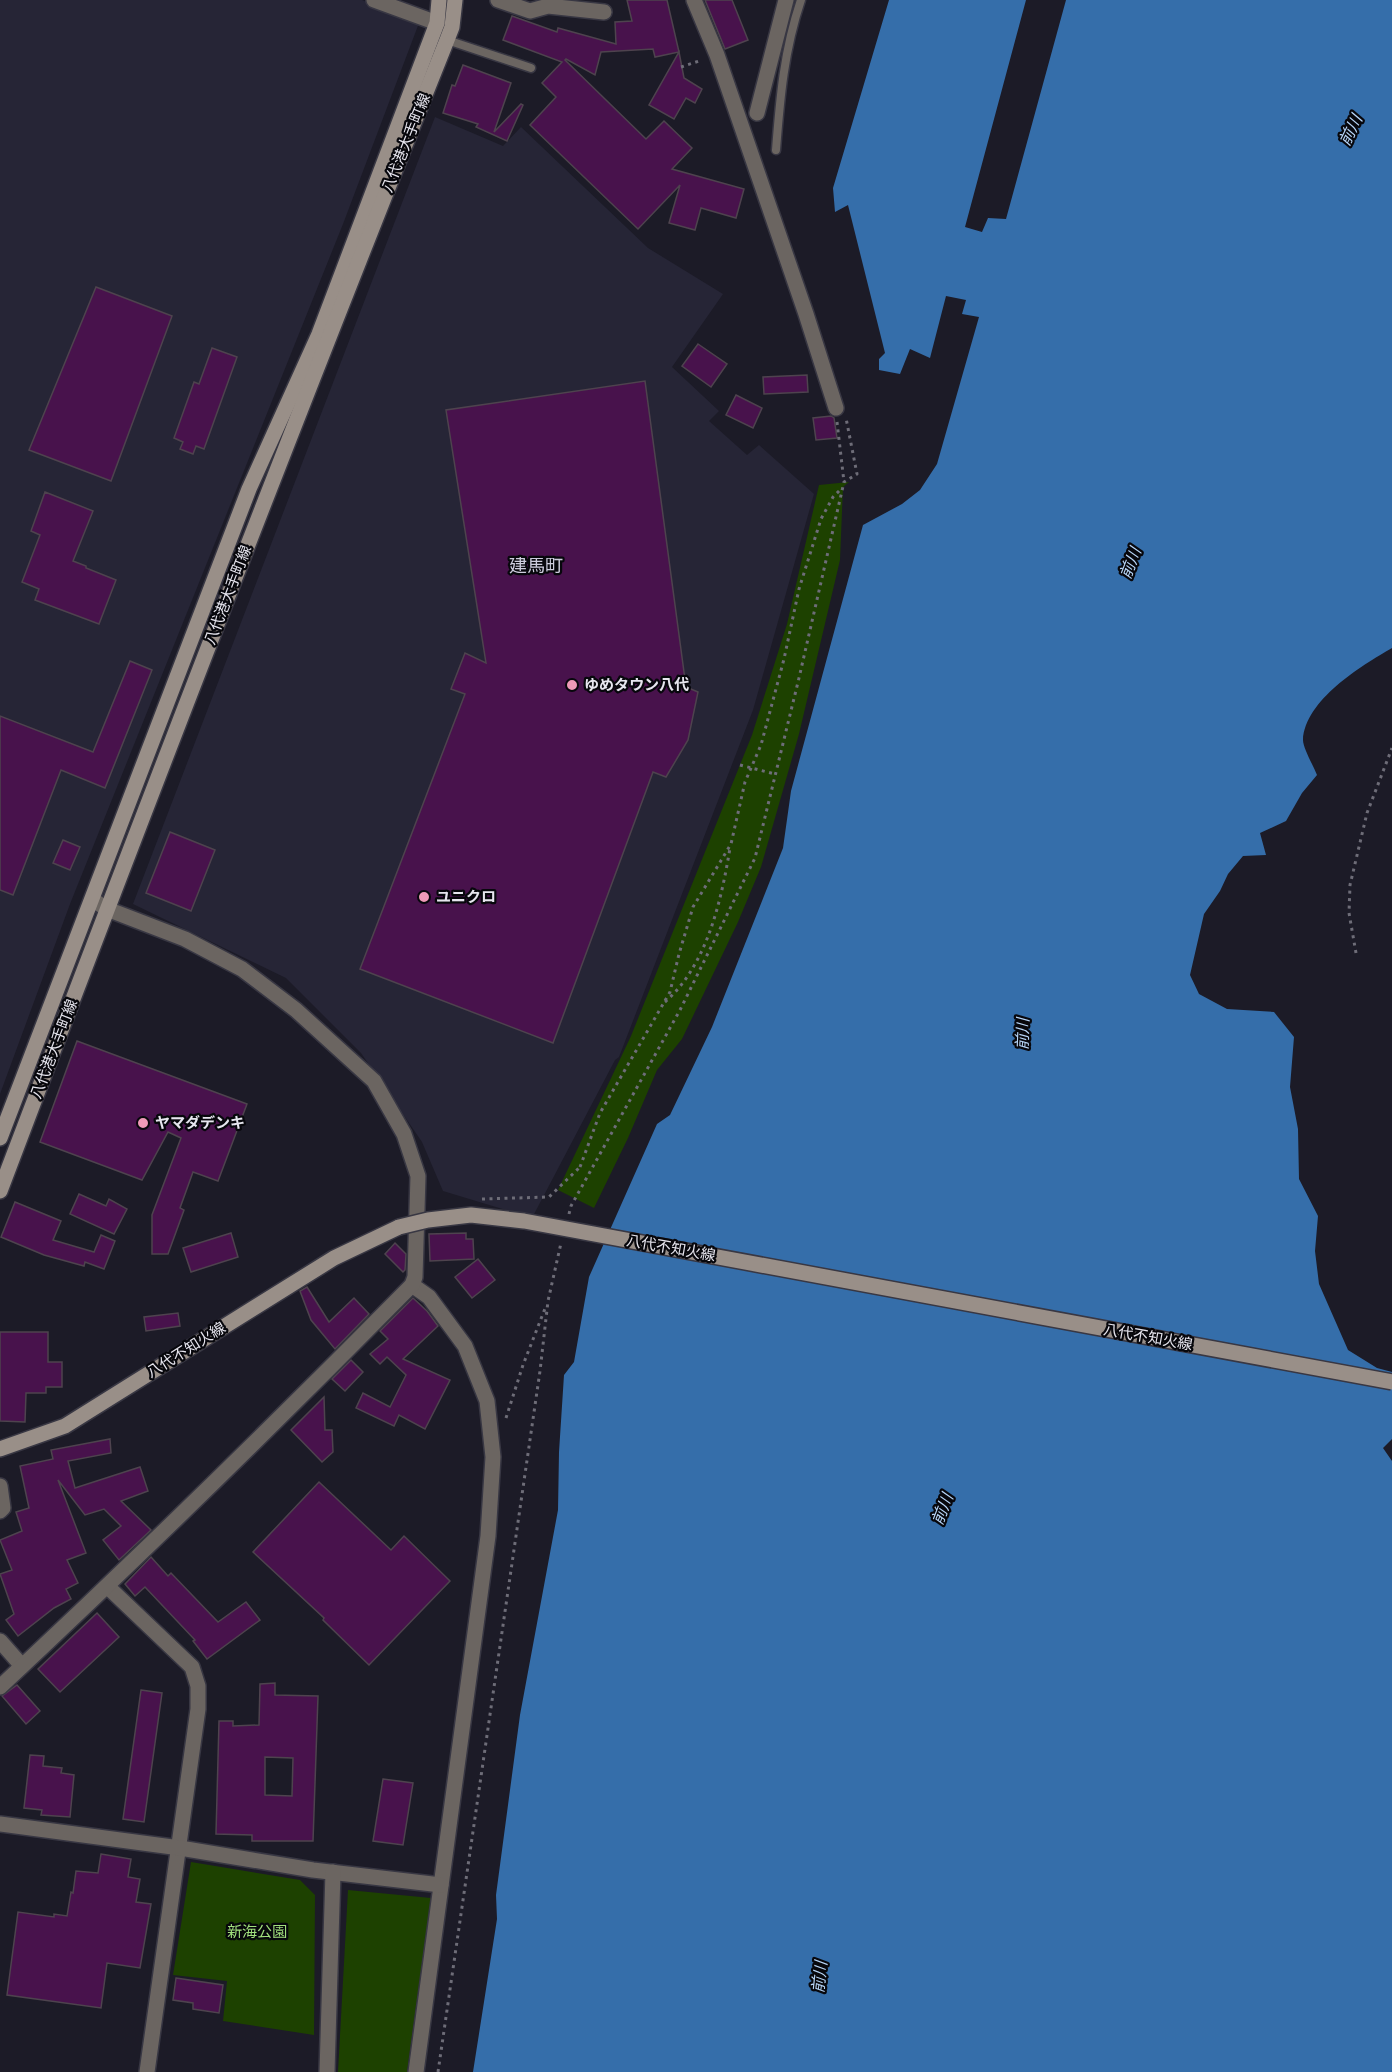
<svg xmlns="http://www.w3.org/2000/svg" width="1392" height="2072" font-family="Barlow,'Noto Sans JP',sans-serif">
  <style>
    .built { fill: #262536 }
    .green { fill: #1d4100 }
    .water { fill: #356eaa }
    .building { fill: #48124c; stroke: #4e434e; stroke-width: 1.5; fill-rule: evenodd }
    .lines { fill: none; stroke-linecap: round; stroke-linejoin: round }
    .service-casing { stroke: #383743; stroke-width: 11 }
    .minor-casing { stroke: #383743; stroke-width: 18 }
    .secondary-casing { stroke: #383743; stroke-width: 18 }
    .path { stroke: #6e6d78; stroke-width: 3; stroke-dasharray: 3 4.5; stroke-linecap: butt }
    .service { stroke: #6b6561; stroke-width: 8 }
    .minor { stroke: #6b6561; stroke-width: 15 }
    .secondary { stroke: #998f88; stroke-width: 15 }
    .secondary-bridge-casing { stroke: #383743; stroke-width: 18; stroke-linecap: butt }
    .secondary-bridge { stroke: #998f88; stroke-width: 15 }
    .poi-dot { fill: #ef9ab8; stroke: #07070c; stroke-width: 2 }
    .labels { text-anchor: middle; stroke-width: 4.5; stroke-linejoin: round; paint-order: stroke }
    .street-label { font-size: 15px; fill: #e7e6ef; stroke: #07070c }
    .poi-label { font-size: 15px; font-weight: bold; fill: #e7e6ef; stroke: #07070c; text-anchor: start }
    .park-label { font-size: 15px; fill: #a1df7d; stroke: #07070c }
    .water-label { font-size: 16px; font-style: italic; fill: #b8d6f8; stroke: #07070c }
    .quarter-label { font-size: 18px; fill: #cdccdd; stroke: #07070c }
  </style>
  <rect width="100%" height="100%" fill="#1c1b27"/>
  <g class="built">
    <polygon points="0,0 362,0 419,23 343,224 70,904 0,1094"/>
    <polygon points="435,117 503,146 521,127 648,248 723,294 672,367 719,411 709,421 747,455 759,445 814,494 753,710 619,1057 615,1060 532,1218 443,1191 422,1142 361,1053 286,978 133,904"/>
  </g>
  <g class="green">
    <polygon points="849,482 843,487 840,560 799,734 761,867 738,922 682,1039 657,1070 628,1138 594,1208 558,1190 631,1036 752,735 787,624 819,485"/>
    <polygon points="191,1862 300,1880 315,1895 314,2035 223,2021 227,1981 173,1975"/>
    <polygon points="348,1890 431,1898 407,2072 338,2072"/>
  </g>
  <path class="water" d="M889,0h137l-61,227 17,5 6,-14 18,1 60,-219h326v648c-31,18 -87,52 -89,92 0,8 11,27 14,35l-15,18 -16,28 -26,12 6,22 -23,1 -15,18 -8,17 -16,23 -14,61 9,19 28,15 47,3 20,25 -4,50 8,42 1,50 19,37 -3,35 4,33 29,66 29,18 15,4v67l-9,9 9,13v611h-919l24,-153 -1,-24 24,-180 38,-205 1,-58 5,-77 10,-13 15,-85 68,-153 13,-9 42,-88 71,-179 8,-57 72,-266 39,-21 18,-14 17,-26 42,-147 -17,-3 4,-14 -20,-4 -16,62 -20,-9 -10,25 -21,-4v-11l6,-6 -37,-148 -13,7 -2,-24z"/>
  <g class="building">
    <polygon points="627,0 667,0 679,52 655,57 653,49 601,52 595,75 566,59 565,60 646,139 664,121 692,148 672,169 744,189 736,218 701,208 695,230 669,223 680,185 638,229 530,125 556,97 542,83 562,62 503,40 512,16 557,32 558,28 616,44 615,22 632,21"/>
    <polygon points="705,0 732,0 748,40 725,49"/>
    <polygon points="679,52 684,78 702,89 695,103 686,98 674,119 649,105"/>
    <polygon points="463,65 511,83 494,132 521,104 523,105 507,141 476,127 478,124 443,113 452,85 455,86"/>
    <polygon points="96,287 172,316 111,481 29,450"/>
    <polygon points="698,344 727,364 711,387 682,366"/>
    <polygon points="212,348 237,357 204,449 196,446 193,454 180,449 183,442 174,438 194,382 199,384"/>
    <polygon points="807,375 808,392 764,394 763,377"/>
    <polygon points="645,381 686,687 698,692 688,740 666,777 653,772 553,1043 360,969 465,694 451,689 465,653 486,663 446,410"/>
    <polygon points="736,395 762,408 753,428 726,415"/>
    <polygon points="831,416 834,418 837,438 816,440 813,418"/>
    <polygon points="45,492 93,511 73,561 86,566 86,568 116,580 99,624 35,600 39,589 22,582 40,535 31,531"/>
    <polygon points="130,661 152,670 105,788 61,770 13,895 0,890 0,716 93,752"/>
    <polygon points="170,832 215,850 191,911 146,893"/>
    <polygon points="63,840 80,847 70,870 53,863"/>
    <polygon points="77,1041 247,1104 218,1181 193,1172 180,1208 184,1210 168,1254 152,1254 152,1215 181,1138 168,1132 142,1180 40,1142"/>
    <polygon points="79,1194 106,1206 109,1199 127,1209 114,1234 70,1214"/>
    <polygon points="15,1202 61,1221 53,1240 94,1252 101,1235 115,1241 104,1269 85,1262 84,1266 44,1255 1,1237"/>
    <polygon points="231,1233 238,1257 191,1272 183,1248"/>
    <polygon points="466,1233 466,1239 473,1239 474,1259 430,1261 429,1234"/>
    <polygon points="395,1243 406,1254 405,1270 403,1272 385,1254"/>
    <polygon points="478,1259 495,1280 472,1298 455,1277"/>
    <polygon points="307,1287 329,1322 354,1298 369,1314 335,1349 311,1320 300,1291"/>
    <polygon points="413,1298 427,1311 438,1326 403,1359 450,1380 425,1429 399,1415 394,1426 356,1408 363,1393 390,1407 406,1375 387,1357 380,1364 370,1354 388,1339 380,1331"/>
    <polygon points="178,1313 180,1326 146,1331 144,1317"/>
    <polygon points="0,1332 48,1332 48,1362 62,1362 62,1387 46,1387 46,1393 26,1393 25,1422 0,1421"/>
    <polygon points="351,1360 363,1372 345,1391 332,1379"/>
    <polygon points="324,1397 325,1430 332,1430 333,1452 322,1462 291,1430"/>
    <polygon points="110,1439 111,1453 68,1461 75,1488 140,1467 148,1491 121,1501 151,1530 119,1560 103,1540 121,1526 104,1509 85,1515 58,1480 86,1553 67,1560 78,1583 66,1589 71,1599 54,1608 18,1636 6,1620 14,1614 0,1574 12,1570 0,1540 22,1531 16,1512 29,1508 20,1466 53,1459 51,1450"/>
    <polygon points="319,1482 391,1550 404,1536 450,1581 369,1665 323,1620 324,1618 253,1552"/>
    <polygon points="151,1557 168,1576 171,1573 218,1622 246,1602 260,1620 207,1659 193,1641 195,1640 145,1587 135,1596 125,1584"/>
    <polygon points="97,1613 119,1637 60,1692 38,1669"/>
    <path d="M275,1683v12l43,1 -5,145h-61v-6l-36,-1 3,-113h14v5l26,-1 1,-41zM265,1757l28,1 -1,38 -27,-1z"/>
    <polygon points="17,1685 40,1711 26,1724 2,1696"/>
    <polygon points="141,1690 162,1693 144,1822 123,1819"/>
    <polygon points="30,1755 44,1756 43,1766 62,1768 61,1773 74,1775 70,1817 41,1815 42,1810 24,1808"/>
    <polygon points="383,1779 413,1783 403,1845 373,1841"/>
    <polygon points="101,1854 131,1859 128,1877 140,1879 136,1902 151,1904 140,1968 107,1963 101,2008 7,1995 18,1912 54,1917 54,1914 67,1916 71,1892 73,1893 76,1871 98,1873"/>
    <polygon points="176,1978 223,1985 219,2013 193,2009 193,2003 173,2000"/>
  </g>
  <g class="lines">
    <defs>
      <g id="service">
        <polyline points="447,40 531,68"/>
        <path d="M776,150c4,-52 8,-100 25,-150"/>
      </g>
      <g id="minor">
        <polyline points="374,0 437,23"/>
        <polyline points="498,0 530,11 548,6 604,12"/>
        <polyline points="694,0 717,55 806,314 836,408"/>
        <polyline points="757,113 786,0"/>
        <polyline points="412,1285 429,1297 465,1346 487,1401 493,1457 488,1536 416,2072"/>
        <polyline points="0,1486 3,1508 0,1511"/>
        <polyline points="108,1587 192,1667 198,1686 198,1709 147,2072"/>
        <polyline points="0,1641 22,1666"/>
        <path d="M0,1687c140,-131 277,-265 412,-402l3,-8 3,-101 -14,-42 -30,-53 -78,-71 -54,-41 -57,-30 -78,-30 -14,-9"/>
        <polyline points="0,1824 180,1848 313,1870 441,1885"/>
        <polyline points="327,2072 333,1872"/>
      </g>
      <g id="secondary">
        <polyline points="0,1138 249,489 319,334 437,23 439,0"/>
        <path d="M0,1191c146,-385 294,-769 447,-1151l5,-13 3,-27"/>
        <polyline points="0,1449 65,1426 334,1258 399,1227"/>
      </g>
    </defs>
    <use href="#service" class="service-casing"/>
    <use href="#minor" class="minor-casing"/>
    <use href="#secondary" class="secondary-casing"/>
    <g class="path">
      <polyline points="681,67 702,60"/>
      <polyline points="837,422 844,482"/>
      <polyline points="740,765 775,774"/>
      <polyline points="1356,953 1349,913 1350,885 1367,813 1392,748"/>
      <path d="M665,1002c42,-37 56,-100 65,-154"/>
      <polyline points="580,1167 600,1113 670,992 679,954 693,907 731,844 745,782 761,745 784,659 799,589 821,519 833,497 842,488"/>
      <polyline points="482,1199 549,1197 580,1167"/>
      <polyline points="569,1214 571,1206 680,1010 755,858 799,678 844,482 857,474 846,418"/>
      <polyline points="506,1418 523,1365 546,1306"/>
      <polyline points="438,2072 540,1371 548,1301 561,1243"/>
    </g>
    <use href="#service" class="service"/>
    <use href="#minor" class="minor"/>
    <use href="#secondary" class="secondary"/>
    <defs>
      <polyline id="secondary-bridge" points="399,1227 428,1220 471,1215 524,1221 1392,1382"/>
    </defs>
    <use href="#secondary-bridge" class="secondary-bridge-casing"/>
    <use href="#secondary-bridge" class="secondary-bridge"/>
  </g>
  <g class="poi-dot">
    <circle cx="572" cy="685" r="6"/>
    <circle cx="424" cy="897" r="6"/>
    <circle cx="143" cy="1123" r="6"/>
  </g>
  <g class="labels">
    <g class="street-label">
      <text transform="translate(406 143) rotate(-68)" y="5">八代港大手町線</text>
      <text transform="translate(228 595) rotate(-69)" y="5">八代港大手町線</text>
      <text transform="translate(54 1049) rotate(-69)" y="5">八代港大手町線</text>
      <text transform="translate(671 1248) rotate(10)" y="5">八代不知火線</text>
      <text transform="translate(1148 1337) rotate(10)" y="5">八代不知火線</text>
      <text transform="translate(186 1350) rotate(-32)" y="5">八代不知火線</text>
    </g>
    <g class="poi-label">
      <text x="584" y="690">ゆめタウン八代</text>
      <text x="436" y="902">ユニクロ</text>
      <text x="155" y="1128">ヤマダデンキ</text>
    </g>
    <g class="park-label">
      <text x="257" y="1937">新海公園</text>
    </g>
    <g class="water-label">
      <text transform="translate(1350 130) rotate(-64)" y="6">前川</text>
      <text transform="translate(1130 563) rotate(-69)" y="6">前川</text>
      <text transform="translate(1022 1034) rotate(-88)" y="6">前川</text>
      <text transform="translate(942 1509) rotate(-69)" y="6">前川</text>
      <text transform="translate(819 1977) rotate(-84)" y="6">前川</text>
    </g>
    <g class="quarter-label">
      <text x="536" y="572">建馬町</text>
    </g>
  </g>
</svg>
